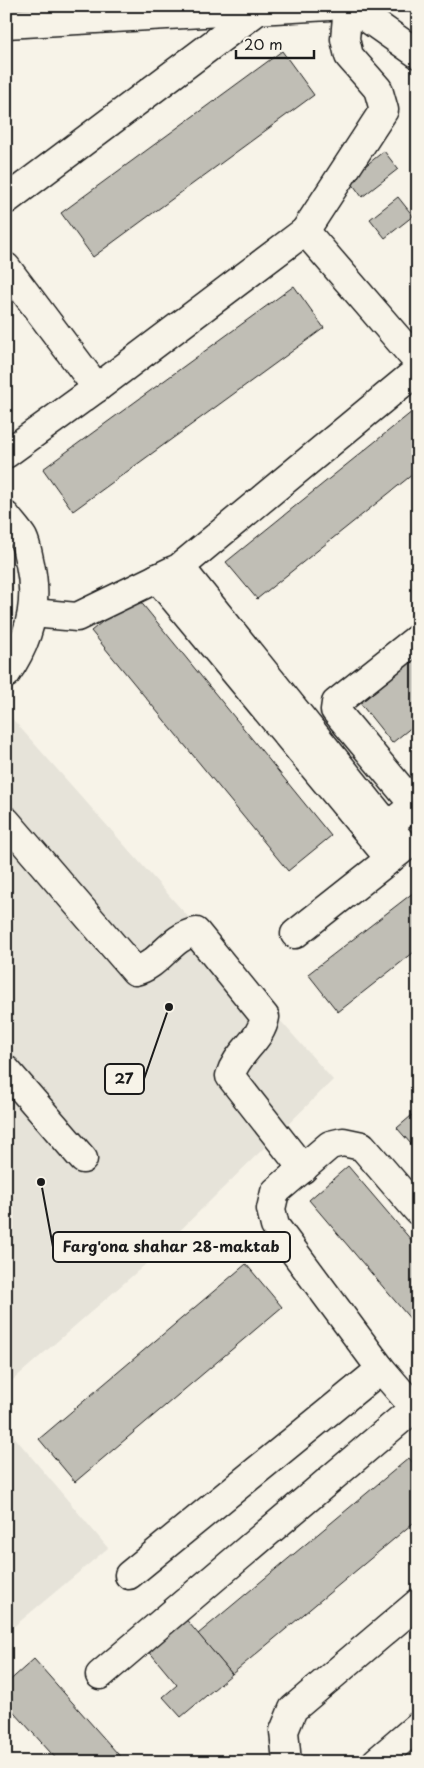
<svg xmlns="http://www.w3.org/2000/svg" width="424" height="1768" font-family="'Playpen Sans',sans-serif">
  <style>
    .built { fill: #e6e3d9 }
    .building { fill: #c0beb5; stroke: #1c1c1c }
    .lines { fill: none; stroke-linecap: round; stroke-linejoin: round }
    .minor-casing { stroke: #1c1c1c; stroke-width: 31 }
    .minor { stroke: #f7f3e8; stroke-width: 28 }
    .leader { fill: none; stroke: #1c1c1c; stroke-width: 2 }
    .callout-dot { fill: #1c1c1c; stroke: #f7f3e8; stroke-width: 2 }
    .callout { fill: #f7f3e8; stroke: #1c1c1c; stroke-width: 2 }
    .callout-label { font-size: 15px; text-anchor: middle; font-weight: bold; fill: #1c1c1c }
  </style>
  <rect width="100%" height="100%" fill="#f7f3e8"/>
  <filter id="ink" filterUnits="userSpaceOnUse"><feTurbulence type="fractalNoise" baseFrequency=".02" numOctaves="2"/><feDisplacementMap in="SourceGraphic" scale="10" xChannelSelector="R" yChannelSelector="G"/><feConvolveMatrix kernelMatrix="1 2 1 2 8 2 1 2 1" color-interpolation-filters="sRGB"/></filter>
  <g filter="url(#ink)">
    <g class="built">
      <polygon points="8,714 333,1080 147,1263 6,1386 6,715"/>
      <polygon points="6,1427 108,1548 6,1633"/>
    </g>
    <g class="building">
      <polygon points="402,6 418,6 418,18"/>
      <polygon points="282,51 314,95 93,257 61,213"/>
      <polygon points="384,151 398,169 362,197 349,179"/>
      <polygon points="398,197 413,216 385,238 370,219"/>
      <polygon points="294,286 324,328 73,511 43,469"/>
      <polygon points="418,407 418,470 257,599 226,562"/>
      <polygon points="135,595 331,836 288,871 91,631"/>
      <polygon points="418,656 418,722 392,743 360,703"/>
      <polygon points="418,889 418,949 338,1012 308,974"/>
      <polygon points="418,1110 418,1152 397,1128"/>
      <polygon points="348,1166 418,1248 418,1328 309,1200"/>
      <polygon points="246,1264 282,1307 75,1482 39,1439"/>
      <polygon points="409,1458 418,1469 418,1519 232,1674 198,1634"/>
      <polygon points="184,1617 232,1674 181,1717 163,1697 177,1685 147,1649"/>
      <polygon points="34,1659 125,1762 59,1762 6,1703 6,1684"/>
    </g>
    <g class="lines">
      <defs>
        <g id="minor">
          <polyline points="350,6 418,54"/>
          <polyline points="6,24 330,6"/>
          <polyline points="6,200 257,11"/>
          <polyline points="305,231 384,110 378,89 349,56 345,39 348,6"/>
          <polyline points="6,267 97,388"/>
          <polyline points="6,454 97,388 305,231 418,362"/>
          <path d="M6,516c5,7 12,14 17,22 4,8 5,18 7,26 9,40 -1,77 -24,110"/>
          <polyline points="157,578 390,859"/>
          <polyline points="33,613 77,617 174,570"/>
          <path d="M6,821l129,150c24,-5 36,-35 61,-39l69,85c-4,24 -28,35 -35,59l73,93"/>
          <polyline points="388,826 409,809 410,800 335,710 336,703 418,638"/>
          <polyline points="405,847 180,567 418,370"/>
          <polyline points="295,934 405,847"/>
          <polyline points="6,1070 83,1159"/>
          <polyline points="418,1211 362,1146 343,1142 330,1145 275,1192 271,1209 275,1226 381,1369 418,1412"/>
          <polyline points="129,1575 381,1369"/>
          <polyline points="100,1675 414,1408"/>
          <polyline points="287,1762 284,1731 293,1709 418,1603"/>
          <polyline points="376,1762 418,1726"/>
        </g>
      </defs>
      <use href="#minor" class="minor-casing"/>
      <use href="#minor" class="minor"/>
    </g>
  </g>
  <path class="leader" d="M169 1007L144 1079M41 1182L53 1247"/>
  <g class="callout-dot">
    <circle cx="169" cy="1007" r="5"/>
    <circle cx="41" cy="1182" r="5"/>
  </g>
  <g class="callout">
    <rect x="105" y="1064" width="39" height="30" rx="5"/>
    <rect x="53" y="1232" width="237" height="30" rx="5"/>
  </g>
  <g class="callout-label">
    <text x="124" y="1084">27</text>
    <text x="171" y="1252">Farg'ona shahar 28-maktab</text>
  </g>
  <rect width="424" height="1768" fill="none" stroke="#f7f3e8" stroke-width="25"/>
  <rect x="12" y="12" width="399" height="1743" fill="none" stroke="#1c1c1c" stroke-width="2" filter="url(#ink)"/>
  <path d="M236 50v8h78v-8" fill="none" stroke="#1c1c1c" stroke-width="2.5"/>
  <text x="244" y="50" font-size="15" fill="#1c1c1c" stroke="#f7f3e8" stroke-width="4" paint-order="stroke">20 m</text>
</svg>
